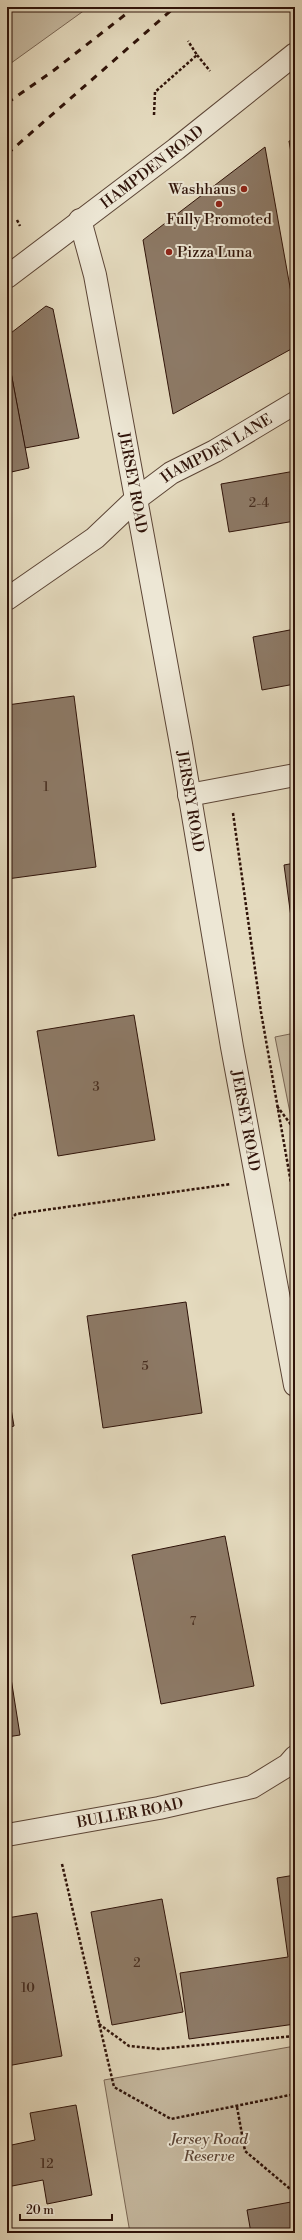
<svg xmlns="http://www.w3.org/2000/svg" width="302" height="2240" font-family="'Libre Bodoni',serif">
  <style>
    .green { fill: #c5b89f; stroke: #7a6654 }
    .building { fill: #8d7a67; stroke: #2f1309 }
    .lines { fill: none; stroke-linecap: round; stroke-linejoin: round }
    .minor-casing { stroke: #5c4536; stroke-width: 24 }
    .tertiary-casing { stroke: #5c4536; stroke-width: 24 }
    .path { stroke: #2f1309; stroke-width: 2.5; stroke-dasharray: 3 2; stroke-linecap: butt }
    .minor { stroke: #ede7d5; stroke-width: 22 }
    .tertiary { stroke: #ede7d5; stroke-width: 22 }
    .rail { stroke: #2f1309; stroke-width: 3; stroke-dasharray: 7 7; stroke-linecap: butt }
    .poi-dot { fill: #8f2418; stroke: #ede7d5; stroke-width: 1.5 }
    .labels { text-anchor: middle; stroke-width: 4; stroke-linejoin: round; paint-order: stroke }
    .number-label { font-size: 13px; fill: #462d20 }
    .street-label { font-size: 15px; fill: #2f1309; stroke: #ede7d5 }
    .poi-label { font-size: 15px; fill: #2f1309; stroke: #ede7d5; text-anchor: end }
    .park-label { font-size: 15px; font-style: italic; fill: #5c4536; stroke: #ede7d5 }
  </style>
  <rect width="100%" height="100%" fill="#e4dabe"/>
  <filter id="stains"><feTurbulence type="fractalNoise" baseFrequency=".005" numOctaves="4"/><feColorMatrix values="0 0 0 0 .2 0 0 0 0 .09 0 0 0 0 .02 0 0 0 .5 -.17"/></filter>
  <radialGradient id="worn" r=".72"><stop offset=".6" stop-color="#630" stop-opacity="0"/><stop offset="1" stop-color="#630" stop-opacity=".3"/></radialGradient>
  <g class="green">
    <polygon points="7,7 89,7 7,66"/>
    <polygon points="295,1033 295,1138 275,1037"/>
    <polygon points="295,2046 295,2233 130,2233 104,2080"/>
  </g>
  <g class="building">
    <polygon points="295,140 295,177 289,141"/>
    <polygon points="265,147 295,315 295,347 173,414 143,240"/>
    <polygon points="46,306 53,309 79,438 25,448 7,351 7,336"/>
    <polygon points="7,351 29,468 7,473"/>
    <polygon points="295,471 295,521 229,532 221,484"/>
    <polygon points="295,629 295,684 262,690 253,637"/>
    <polygon points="74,696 96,867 7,879 7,705"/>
    <polygon points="295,863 295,947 284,865"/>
    <polygon points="134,1015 155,1140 58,1156 37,1031"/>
    <polygon points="186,1302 202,1413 103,1428 87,1316"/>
    <polygon points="10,1403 14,1426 7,1428 7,1404"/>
    <polygon points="225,1536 254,1686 161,1704 132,1555"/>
    <polygon points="7,1653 20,1735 7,1737"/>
    <polygon points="295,1875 295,2024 189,2039 180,1973 288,1957 277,1878"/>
    <polygon points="162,1899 183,2012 112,2025 91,1912"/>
    <polygon points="37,1913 62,2056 7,2066 7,1918"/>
    <polygon points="76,2105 92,2195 47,2204 43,2180 7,2187 7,2146 35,2140 30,2113"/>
    <polygon points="291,2202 295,2233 251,2233 247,2210"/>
  </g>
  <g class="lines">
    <defs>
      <g id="minor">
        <path id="s1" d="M7,599l88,-61 40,-38 36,-27 44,-22 80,-48"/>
        <polyline points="189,795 295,775"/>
        <path id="s2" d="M7,1835l152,-27 93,-21 36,-22 7,-8"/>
      </g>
      <g id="tertiary">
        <path id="s3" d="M80,220l15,55 86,469 51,303 63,338"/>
        <path id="s4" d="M7,277l169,-128 119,-95"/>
      </g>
    </defs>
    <use href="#minor" class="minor-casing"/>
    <use href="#tertiary" class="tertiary-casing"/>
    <g class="path">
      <polyline points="197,55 210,71"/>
      <polyline points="154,115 155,92 197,55 188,41"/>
      <polyline points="17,220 20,226"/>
      <polyline points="233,813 261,1012 295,1206"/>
      <polyline points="277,1106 295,1130"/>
      <polyline points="7,1223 16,1214 231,1184"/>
      <polyline points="62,1864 114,2087 171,2119 295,2094"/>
      <polyline points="99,2024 129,2046 159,2049 295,2036"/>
      <polyline points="237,2107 245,2151 295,2193"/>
    </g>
    <use href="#minor" class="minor"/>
    <use href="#tertiary" class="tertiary"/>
    <g class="rail">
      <polyline points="7,103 53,71 135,7"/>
      <polyline points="7,154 175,7"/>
    </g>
  </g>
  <g class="poi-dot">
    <circle cx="244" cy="189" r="4"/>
    <circle cx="219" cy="204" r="4"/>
    <circle cx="169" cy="252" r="4"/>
  </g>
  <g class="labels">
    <g class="number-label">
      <text x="259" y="507">2-4</text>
      <text x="46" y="791">1</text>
      <text x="96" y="1091">3</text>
      <text x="145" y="1370">5</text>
      <text x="193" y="1625">7</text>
      <text x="137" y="1967">2</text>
      <text x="28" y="1992">10</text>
      <text x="47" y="2168">12</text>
    </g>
    <g class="street-label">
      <text dy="5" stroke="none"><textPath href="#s4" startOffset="182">HAMPDEN ROAD</textPath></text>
      <text dy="5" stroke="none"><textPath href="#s1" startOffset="259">HAMPDEN LANE</textPath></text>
      <text dy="5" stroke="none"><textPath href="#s3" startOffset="268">JERSEY ROAD</textPath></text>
      <text dy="5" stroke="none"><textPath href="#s3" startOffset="592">JERSEY ROAD</textPath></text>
      <text dy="5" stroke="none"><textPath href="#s3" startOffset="916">JERSEY ROAD</textPath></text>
      <text dy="5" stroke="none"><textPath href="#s2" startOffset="125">BULLER ROAD</textPath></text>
    </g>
    <g class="poi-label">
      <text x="236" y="194">Washhaus</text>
      <text x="219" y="224" text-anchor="middle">Fully Promoted</text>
      <text x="177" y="257" text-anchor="start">Pizza Luna</text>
    </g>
    <g class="park-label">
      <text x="209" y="2144">Jersey Road<tspan x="209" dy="17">Reserve</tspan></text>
    </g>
  </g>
  <rect width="302" height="2240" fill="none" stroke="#e4dabe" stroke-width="24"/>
  <rect x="8" y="8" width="286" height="2224" fill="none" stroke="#2f1309" stroke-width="2"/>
  <rect x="12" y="12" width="278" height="2216" fill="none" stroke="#2f1309"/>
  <path d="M20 2214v6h92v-6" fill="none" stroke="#2f1309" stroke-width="2"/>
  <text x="26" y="2214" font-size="12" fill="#2f1309" stroke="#ede7d5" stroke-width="3" paint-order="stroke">20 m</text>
  <rect width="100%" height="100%" filter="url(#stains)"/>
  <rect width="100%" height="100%" fill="url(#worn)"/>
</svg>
